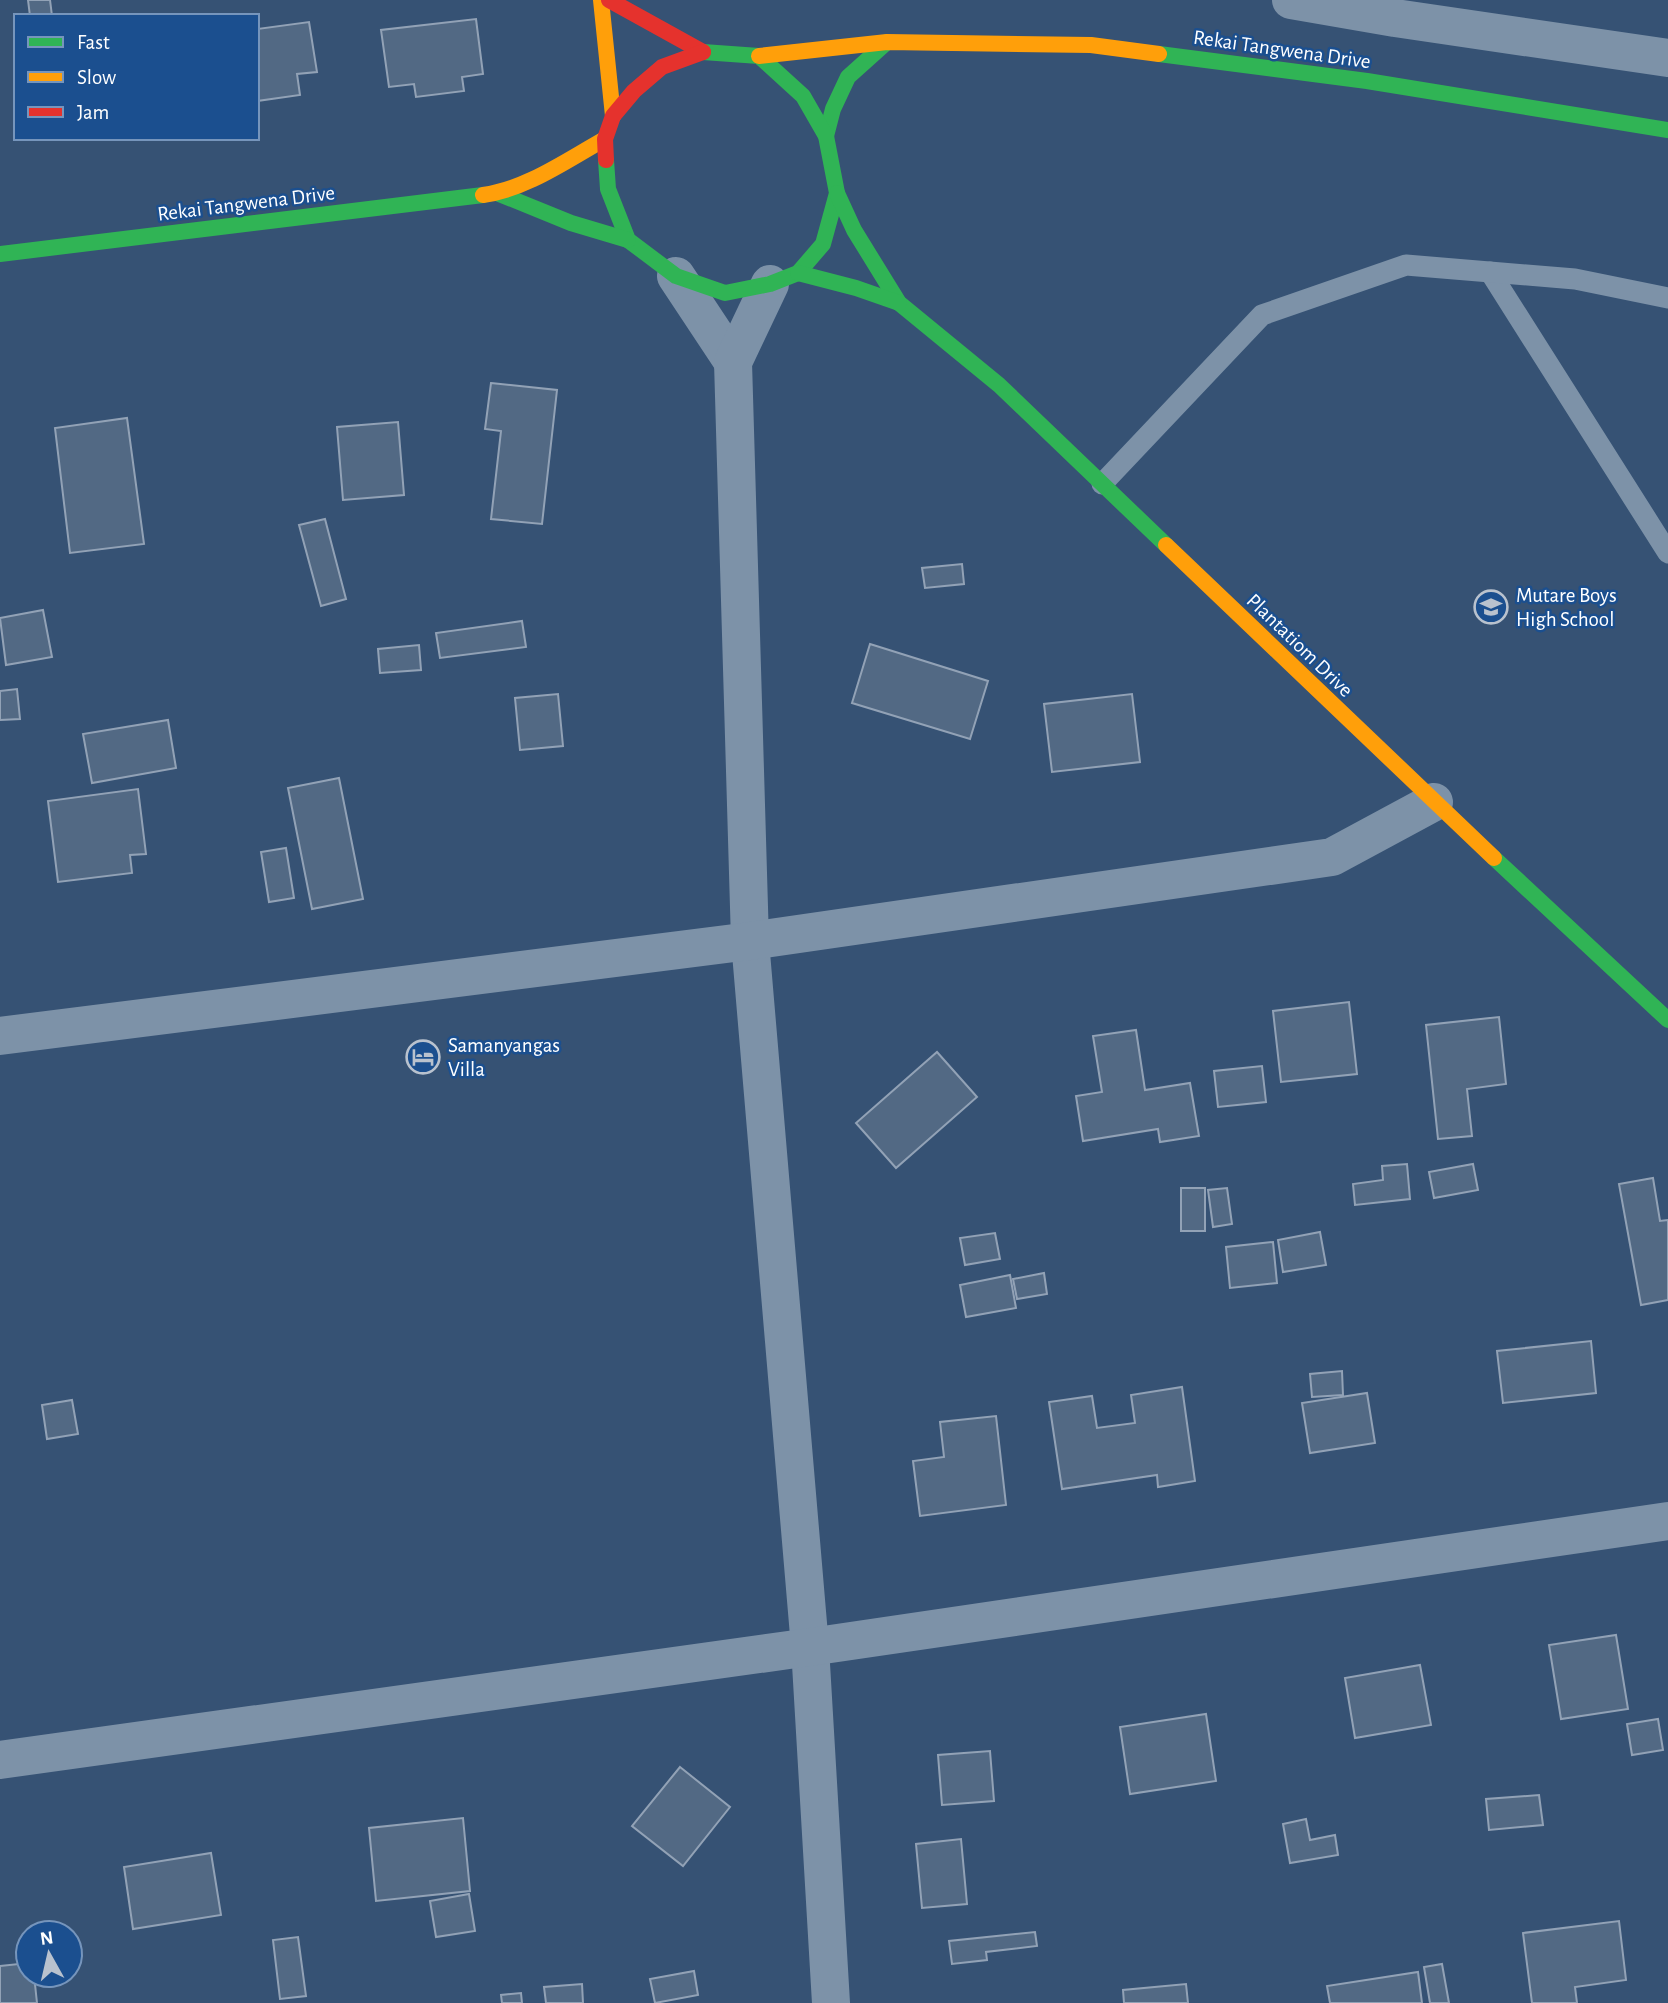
<svg xmlns="http://www.w3.org/2000/svg" width="1668" height="2003" font-family="'Alegreya Sans',sans-serif">
  <style>
    .building { fill: #526984; stroke: #92a2b6; stroke-width: 2 }
    .lines { fill: none; stroke-linecap: round; stroke-linejoin: round }
    .lane { stroke: #7d92a8; stroke-width: 21 }
    .street { stroke: #7d92a8; stroke-width: 38 }
    .fast { stroke: #30b455; stroke-width: 16 }
    .slow { stroke: #ff9f0a; stroke-width: 16 }
    .jam { stroke: #e5322d; stroke-width: 16 }
    .labels { text-anchor: middle; stroke-width: 5; stroke-linejoin: round; paint-order: stroke }
    .street-label { font-size: 21px; fill: #fff; stroke: #1b4f8f }
    .poi-label { font-size: 21px; fill: #fff; stroke: #1b4f8f; text-anchor: start }
  </style>
  <rect width="100%" height="100%" fill="#365274"/>
  <g class="building">
    <polygon points="28,0 50,0 52,16 30,16"/>
    <polygon points="476,19 483,74 462,77 464,91 416,97 414,84 389,87 381,30"/>
    <polygon points="309,22 317,72 297,74 300,95 257,101 257,29"/>
    <polygon points="491,383 557,390 542,524 491,519 501,431 485,429"/>
    <polygon points="127,418 144,544 70,553 55,428"/>
    <polygon points="398,422 404,495 343,500 337,427"/>
    <polygon points="325,519 346,599 321,606 299,525"/>
    <polygon points="962,564 964,584 925,588 922,568"/>
    <polygon points="43,610 52,657 6,665 0,618"/>
    <polygon points="522,621 526,647 440,658 436,633"/>
    <polygon points="870,644 988,681 970,739 852,703"/>
    <polygon points="419,645 421,670 380,673 378,649"/>
    <polygon points="17,689 20,719 0,720 0,691"/>
    <polygon points="558,694 563,746 520,750 515,698"/>
    <polygon points="1132,694 1140,762 1052,772 1044,704"/>
    <polygon points="168,720 176,768 92,783 83,734"/>
    <polygon points="339,778 363,899 312,909 288,788"/>
    <polygon points="138,789 146,854 130,855 132,873 58,882 48,801"/>
    <polygon points="286,848 294,898 269,902 261,852"/>
    <polygon points="1349,1002 1357,1074 1281,1082 1273,1011"/>
    <polygon points="1499,1017 1506,1084 1467,1089 1472,1136 1438,1139 1426,1025"/>
    <polygon points="1136,1030 1145,1090 1190,1083 1199,1136 1160,1142 1158,1129 1083,1141 1076,1096 1102,1092 1093,1036"/>
    <polygon points="937,1052 977,1097 896,1168 856,1123"/>
    <polygon points="1262,1066 1266,1102 1218,1107 1214,1071"/>
    <polygon points="1407,1164 1410,1199 1355,1205 1353,1184 1383,1180 1382,1166"/>
    <polygon points="1473,1164 1478,1190 1434,1198 1429,1172"/>
    <polygon points="1653,1178 1660,1221 1668,1220 1668,1300 1641,1305 1619,1184"/>
    <rect x="1181" y="1188" width="24" height="43"/>
    <polygon points="1227,1188 1232,1224 1213,1227 1208,1190"/>
    <polygon points="1320,1232 1326,1265 1283,1272 1278,1240"/>
    <polygon points="995,1233 1000,1259 965,1265 960,1238"/>
    <polygon points="1273,1242 1277,1283 1230,1288 1226,1247"/>
    <polygon points="1044,1273 1047,1294 1017,1299 1013,1279"/>
    <polygon points="1010,1275 1016,1308 966,1317 960,1285"/>
    <polygon points="1591,1341 1596,1393 1503,1403 1497,1351"/>
    <polygon points="1342,1371 1343,1395 1312,1397 1310,1374"/>
    <polygon points="1182,1387 1195,1481 1158,1487 1157,1475 1062,1489 1049,1402 1092,1396 1097,1428 1135,1423 1131,1395"/>
    <polygon points="1367,1393 1375,1443 1310,1453 1302,1403"/>
    <polygon points="72,1400 78,1434 47,1439 42,1405"/>
    <polygon points="996,1416 1006,1505 920,1516 913,1461 944,1457 940,1422"/>
    <polygon points="1616,1635 1628,1709 1561,1719 1549,1645"/>
    <polygon points="1420,1665 1431,1725 1355,1738 1345,1678"/>
    <polygon points="1206,1714 1216,1781 1130,1794 1120,1727"/>
    <polygon points="1658,1719 1663,1750 1632,1755 1627,1724"/>
    <polygon points="990,1751 994,1801 942,1805 938,1755"/>
    <polygon points="680,1767 730,1807 683,1866 632,1826"/>
    <polygon points="1539,1795 1543,1825 1489,1830 1486,1799"/>
    <polygon points="463,1818 470,1891 376,1901 369,1828"/>
    <polygon points="1306,1819 1310,1840 1335,1835 1338,1855 1290,1863 1283,1824"/>
    <polygon points="961,1839 967,1904 922,1908 916,1844"/>
    <polygon points="211,1853 221,1915 133,1929 124,1867"/>
    <polygon points="469,1894 475,1931 436,1937 430,1901"/>
    <polygon points="1619,1921 1626,1980 1575,1987 1577,2003 1532,2003 1523,1933"/>
    <polygon points="1035,1932 1037,1946 986,1952 987,1960 952,1964 949,1941"/>
    <polygon points="298,1937 306,1996 280,1999 273,1940"/>
    <polygon points="28,1963 28,1975 34,1975 37,2003 0,2003 0,1966"/>
    <polygon points="1442,1964 1449,2003 1430,2003 1424,1967"/>
    <polygon points="694,1971 698,1995 655,2003 650,1979"/>
    <polygon points="1418,1972 1422,2003 1330,2003 1327,1986"/>
    <polygon points="582,1984 583,2003 546,2003 544,1987"/>
    <polygon points="1186,1984 1188,2003 1124,2003 1123,1990"/>
    <polygon points="521,1993 522,2003 502,2003 501,1995"/>
  </g>
  <g class="lines">
    <g class="lane">
      <polyline points="1490,272 1668,553"/>
      <polyline points="1102,484 1262,315 1406,265 1575,279 1668,298"/>
    </g>
    <g class="street">
      <polyline points="1291,0 1395,18 1668,58"/>
      <polyline points="676,276 733,362"/>
      <polyline points="770,284 733,362 750,941 810,1647 831,2003"/>
      <polyline points="0,1036 750,941 1332,857 1434,802"/>
      <polyline points="0,1760 810,1647 1668,1521"/>
    </g>
    <g class="fast">
      <polyline points="1159,54 1367,81 1668,130"/>
      <polyline points="826,136 833,109 848,77 887,42"/>
      <polyline points="606,160 608,189 628,240 676,276 725,293 770,284 798,273 823,244 837,193 826,136 803,96 759,56 703,52"/>
      <polyline points="497,193 571,223 628,240"/>
      <polyline points="837,193 854,230 899,303 999,385 1166,545"/>
      <polyline points="0,254 483,195"/>
      <polyline points="798,273 856,288 899,303"/>
      <polyline points="1494,858 1668,1020"/>
    </g>
    <g class="slow">
      <polyline points="601,0 613,116"/>
      <polyline points="759,56 887,42 1091,45 1159,54"/>
      <path d="M483,195c44,-6 84,-35 122,-56"/>
      <polyline points="1166,545 1494,858"/>
    </g>
    <g class="jam">
      <polyline points="609,0 703,52"/>
      <polyline points="606,160 605,139 613,116 634,91 662,67 703,52"/>
    </g>
  </g>
  <defs>
    <symbol id="school-ring" viewBox="-11 -11 22 22"><circle r="9.5" fill="#1b4f8f" stroke="#b9c2ce" stroke-width="1.5"/><path d="M0-5L7-2L0 1L-7-2ZM-4 1L0 2.5L4 1V4Q0 6-4 4Z" fill="#b9c2ce"/></symbol>
    <symbol id="hotel-ring" viewBox="-11 -11 22 22"><circle r="9.5" fill="#1b4f8f" stroke="#b9c2ce" stroke-width="1.5"/><path d="M-6-4.5h1.5V1H6V5H4.5V3h-9V5H-6ZM-4 0a1.8 1.8 0 1 1 3.6 0ZM.5 0V-2.5h3Q6-2.5 6 0Z" fill="#b9c2ce"/></symbol>
  </defs>
  <g fill-rule="evenodd">
    <use href="#school-ring" x="1472" y="588" width="38" height="38"/>
    <use href="#hotel-ring" x="404" y="1038" width="38" height="38"/>
  </g>
  <g class="labels">
    <g class="street-label">
      <text transform="translate(1282 49) rotate(8)" y="7">Rekai Tangwena Drive</text>
      <text transform="translate(246 203) rotate(-7)" y="7">Rekai Tangwena Drive</text>
      <text transform="translate(1300 645) rotate(44)" y="7">Plantatiom Drive</text>
    </g>
    <g class="poi-label">
      <text x="1516" y="602">Mutare Boys<tspan x="1516" dy="24">High School</tspan></text>
      <text x="448" y="1052">Samanyangas<tspan x="448" dy="24">Villa</tspan></text>
    </g>
  </g>
  <rect x="14" y="14" width="245" height="126" fill="#1b4f8f" stroke="#7695bc" stroke-width="2"/>
  <rect x="28" y="37" width="35" height="10" fill="#30b455" stroke="#7695bc" stroke-width="2"/>
  <text x="77" y="49" font-size="21" fill="#ffffff">Fast</text>
  <rect x="28" y="72" width="35" height="10" fill="#ff9f0a" stroke="#7695bc" stroke-width="2"/>
  <text x="77" y="84" font-size="21" fill="#ffffff">Slow</text>
  <rect x="28" y="107" width="35" height="10" fill="#e5322d" stroke="#7695bc" stroke-width="2"/>
  <text x="77" y="119" font-size="21" fill="#ffffff">Jam</text>
  <g transform="translate(49 1954) rotate(352)"><circle r="33" fill="#1b4f8f" stroke="#7695bc" stroke-width="2"/>
  <path d="M0-5L12 26L0 18L-12 26Z" fill="#b9c2ce"/>
  <text y="-10" font-size="19" font-weight="bold" text-anchor="middle" fill="#ffffff">N</text>
  </g>
</svg>
